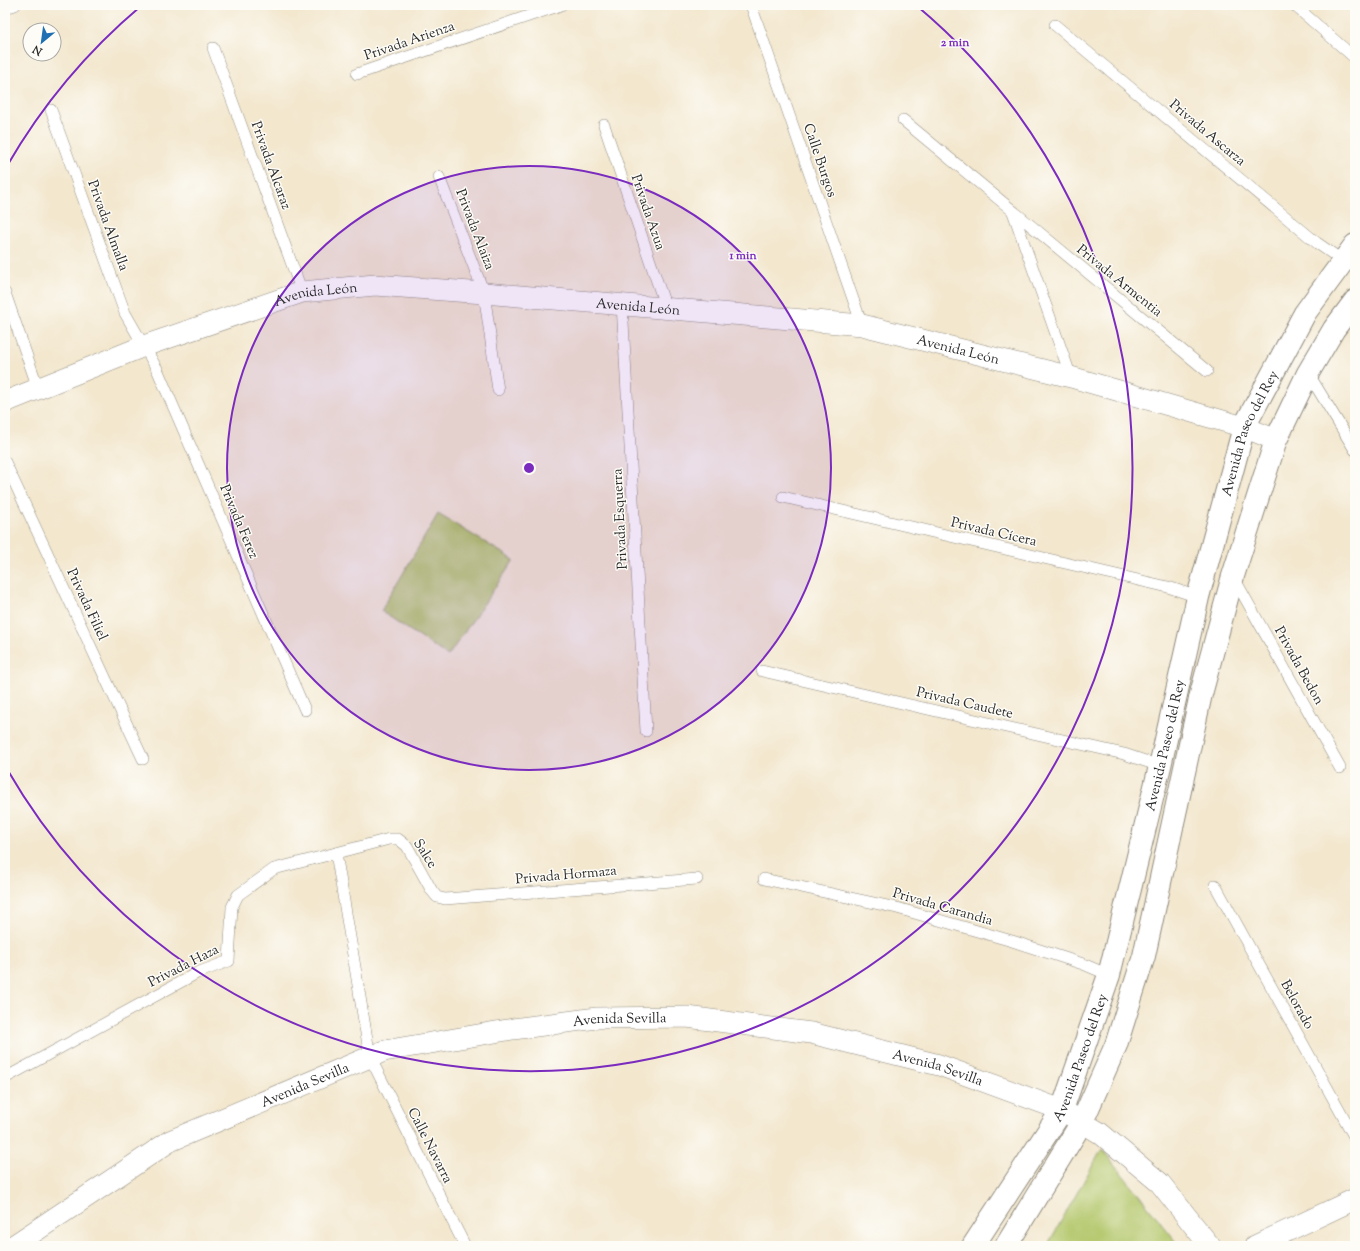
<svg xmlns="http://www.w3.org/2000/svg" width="1360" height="1251" font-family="'Sorts Mill Goudy',serif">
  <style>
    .green { fill: #b2c669; stroke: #6e784a }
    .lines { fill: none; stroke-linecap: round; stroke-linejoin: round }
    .service-casing { stroke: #8f897c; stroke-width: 12 }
    .minor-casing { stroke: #8f897c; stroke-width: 22 }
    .tertiary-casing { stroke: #8f897c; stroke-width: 24 }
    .service { stroke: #fff; stroke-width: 11 }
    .minor { stroke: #fff; stroke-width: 21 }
    .tertiary { stroke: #fff; stroke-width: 22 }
    .ring { fill: none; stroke: #7b2cbf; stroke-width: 2 }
    .labels { text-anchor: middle; stroke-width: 3; stroke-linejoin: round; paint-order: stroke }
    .street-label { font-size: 14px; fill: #2b2b2b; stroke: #fdfcf7 }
    .centre { fill: #7b2cbf; stroke: #fdfcf7; stroke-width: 2 }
    .ring-label { font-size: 12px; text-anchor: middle; font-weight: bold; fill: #7b2cbf; stroke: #fdfcf7; stroke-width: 3; stroke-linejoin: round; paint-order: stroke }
  </style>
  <rect width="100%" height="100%" fill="#fdfcf7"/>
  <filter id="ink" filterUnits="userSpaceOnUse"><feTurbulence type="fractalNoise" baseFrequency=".025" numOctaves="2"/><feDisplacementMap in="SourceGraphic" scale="8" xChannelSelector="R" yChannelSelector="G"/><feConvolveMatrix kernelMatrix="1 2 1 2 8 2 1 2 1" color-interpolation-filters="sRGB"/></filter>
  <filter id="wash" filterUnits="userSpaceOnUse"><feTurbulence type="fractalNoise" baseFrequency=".012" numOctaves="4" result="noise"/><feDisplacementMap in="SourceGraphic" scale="16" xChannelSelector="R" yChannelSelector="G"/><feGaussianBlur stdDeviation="0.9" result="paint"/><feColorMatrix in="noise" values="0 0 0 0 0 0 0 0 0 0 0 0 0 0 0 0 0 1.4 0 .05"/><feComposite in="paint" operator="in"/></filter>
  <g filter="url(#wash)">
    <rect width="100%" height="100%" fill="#f3e7ce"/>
    <g class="green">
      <polygon points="438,514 514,560 448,656 381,611"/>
      <polygon points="1102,1149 1180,1246 1047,1246"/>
    </g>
  </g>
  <g filter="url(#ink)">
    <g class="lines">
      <defs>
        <g id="service">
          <polyline points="751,5 862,325"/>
          <polyline points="1294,5 1355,58"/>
          <polyline points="5,8 15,5"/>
          <polyline points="1055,25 1317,243 1343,261"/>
          <polyline points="213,48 302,292"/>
          <polyline points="357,74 561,5"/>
          <polyline points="51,110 125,313 157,369 305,710"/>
          <polyline points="903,120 1207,371"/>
          <polyline points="604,125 666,308"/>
          <polyline points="439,177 484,293 498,390"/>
          <polyline points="1013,212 1071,377"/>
          <polyline points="5,293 38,388"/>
          <polyline points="622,304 646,731"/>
          <polyline points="1308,373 1355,450"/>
          <polyline points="5,462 143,759"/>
          <polyline points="783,497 1168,587 1198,597"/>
          <polyline points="1234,578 1340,768"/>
          <polyline points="762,671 1124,754 1160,766"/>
          <polyline points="336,853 389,839 398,839 407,846 432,891 437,897 445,899 697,879"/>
          <polyline points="764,879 897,908 1012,941 1083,964 1109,975"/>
          <polyline points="1215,885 1355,1138"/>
          <polyline points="5,1078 197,973 229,961 232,907 238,895 274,869 336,853 370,1057 465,1246"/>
        </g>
        <g id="minor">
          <path id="s1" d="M5,402l139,-56 158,-54 73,-7 109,8 378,32 209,52 173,50 32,13"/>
          <path id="s2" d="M13,1246l157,-105 214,-90 129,-22 84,-11 90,-1 124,16 128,32 123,45 38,23 60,50 50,63"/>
          <polyline points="1255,1246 1355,1199"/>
        </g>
        <g id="tertiary">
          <path id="s3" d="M973,1246l89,-136 47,-135 51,-209 38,-169 46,-170 61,-114 50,-68"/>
          <polyline points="1006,1246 1082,1122 1116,1045 1144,956 1201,694 1233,576 1276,440 1308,373 1334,329 1355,301"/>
        </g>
      </defs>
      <use href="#service" class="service-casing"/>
      <use href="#minor" class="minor-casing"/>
      <use href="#tertiary" class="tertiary-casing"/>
      <use href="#service" class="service"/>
      <use href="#minor" class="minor"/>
      <use href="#tertiary" class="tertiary"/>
    </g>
  </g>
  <circle cx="529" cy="468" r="302" fill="#7b2cbf" fill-opacity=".12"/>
  <g class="ring">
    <circle cx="529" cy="468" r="302"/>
    <path d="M7 166A603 603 0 0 1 141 6M917 6A603 603 0 1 1 7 769"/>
  </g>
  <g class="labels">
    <g class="street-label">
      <text transform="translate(409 40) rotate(-19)" y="5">Privada Arienza</text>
      <text transform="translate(1208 132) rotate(40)" y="5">Privada Ascarza</text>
      <text transform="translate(821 160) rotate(71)" y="5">Calle Burgos</text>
      <text transform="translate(272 165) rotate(70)" y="5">Privada Alcaraz</text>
      <text transform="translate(649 212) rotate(71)" y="5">Privada Azua</text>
      <text transform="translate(109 225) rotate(70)" y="5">Privada Almalla</text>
      <text transform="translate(476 229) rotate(69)" y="5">Privada Alaiza</text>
      <text transform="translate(1120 280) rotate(39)" y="5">Privada Armentia</text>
      <text dy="5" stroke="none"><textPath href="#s1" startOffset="330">Avenida León</textPath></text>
      <text dy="5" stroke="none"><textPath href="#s1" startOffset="654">Avenida León</textPath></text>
      <text dy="5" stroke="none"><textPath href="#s1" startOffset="978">Avenida León</textPath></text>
      <text dy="5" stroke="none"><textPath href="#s3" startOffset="866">Avenida Paseo del Rey</textPath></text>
      <text transform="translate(619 519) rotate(-93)" y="5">Privada Esquerra</text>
      <text transform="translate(240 521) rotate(67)" y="5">Privada Ferez</text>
      <text transform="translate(994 531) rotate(13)" y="5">Privada Cícera</text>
      <text transform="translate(88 604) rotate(65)" y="5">Privada Filiel</text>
      <text transform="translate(1300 665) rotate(61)" y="5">Privada Bedon</text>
      <text transform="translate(965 702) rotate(13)" y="5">Privada Caudete</text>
      <text dy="5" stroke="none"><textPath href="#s3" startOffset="542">Avenida Paseo del Rey</textPath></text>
      <text transform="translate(426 853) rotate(57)" y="5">Salce</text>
      <text transform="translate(566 874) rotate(-5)" y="5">Privada Hormaza</text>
      <text transform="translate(943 906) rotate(16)" y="5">Privada Carandia</text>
      <text transform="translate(183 965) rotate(-27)" y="5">Privada Haza</text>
      <text transform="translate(1298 1004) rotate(61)" y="5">Belorado</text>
      <text dy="5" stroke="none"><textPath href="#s2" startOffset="659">Avenida Sevilla</textPath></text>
      <text dy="5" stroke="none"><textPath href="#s3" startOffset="218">Avenida Paseo del Rey</textPath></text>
      <text dy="5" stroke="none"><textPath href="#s2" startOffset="983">Avenida Sevilla</textPath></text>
      <text dy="5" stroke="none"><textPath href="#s2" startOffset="335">Avenida Sevilla</textPath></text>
      <text transform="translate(431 1145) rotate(63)" y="5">Calle Navarra</text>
    </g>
  </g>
  <circle cx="529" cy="468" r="6" class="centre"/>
  <g class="ring-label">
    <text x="955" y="46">2 min</text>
    <text x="743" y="259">1 min</text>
  </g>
  <rect width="1360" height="1251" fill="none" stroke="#fdfcf7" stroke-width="20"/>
  <g transform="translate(42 42) rotate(209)"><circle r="19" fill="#fdfcf7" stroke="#a9a8a5"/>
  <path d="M0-3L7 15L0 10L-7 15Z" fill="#1f6fb2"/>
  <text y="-6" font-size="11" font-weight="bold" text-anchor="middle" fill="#2b2b2b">N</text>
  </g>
</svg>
